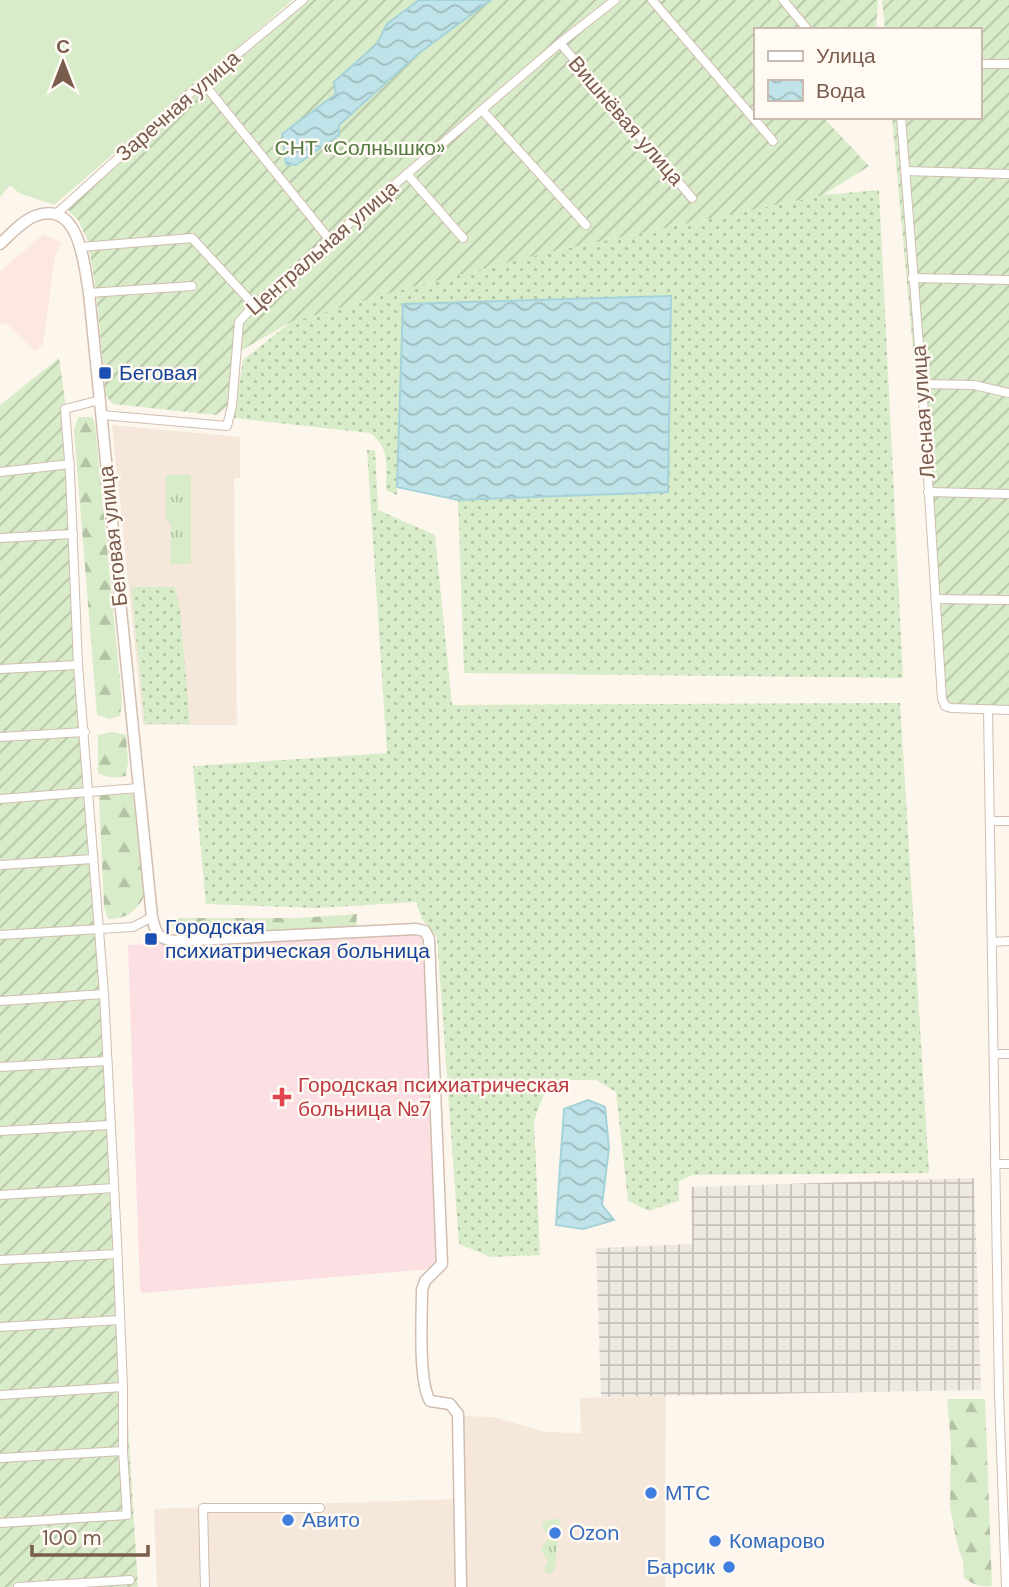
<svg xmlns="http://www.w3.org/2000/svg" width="1009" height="1587" font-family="'DM Sans',sans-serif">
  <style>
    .residential { fill: #f5e8da }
    .commercial { fill: #fde8e0 }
    .industrial { fill: url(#industrial-grid) }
    .medical { fill: #fbdfe3 }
    .grass { fill: url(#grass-dots) }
    .forest { fill: url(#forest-firs) }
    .park { fill: url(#park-tufts) }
    .garden { fill: url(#garden-furrows) }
    .pitch { fill: #d8ecc9 }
    .water { fill: url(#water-waves); stroke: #a5d3da; stroke-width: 2 }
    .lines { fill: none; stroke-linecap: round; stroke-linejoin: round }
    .minor-casing { stroke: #d1beb0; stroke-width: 10 }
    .tertiary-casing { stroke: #d1beb0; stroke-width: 13 }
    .minor { stroke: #fff; stroke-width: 8 }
    .tertiary { stroke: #fff; stroke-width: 10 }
    .transit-dot { fill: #1a4fb4; stroke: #fffaf3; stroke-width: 2.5 }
    .health-dot { fill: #e0444e; stroke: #fffaf3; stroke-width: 2.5 }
    .shop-dot { fill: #3f7fe0; stroke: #fffaf3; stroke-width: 2.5 }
    .labels { text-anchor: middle; stroke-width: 5; stroke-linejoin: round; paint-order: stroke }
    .street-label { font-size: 21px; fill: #7a5c4d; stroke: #fffaf3 }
    .park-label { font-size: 21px; fill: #537a41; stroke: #fffaf3 }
    .transit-label { font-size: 21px; fill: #164399; stroke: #fffaf3; text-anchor: start }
    .health-label { font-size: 21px; fill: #be3a42; stroke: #fffaf3; text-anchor: start }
    .shop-label { font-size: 21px; fill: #366cbe; stroke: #fffaf3; text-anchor: start }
  </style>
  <defs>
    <pattern id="industrial-grid" width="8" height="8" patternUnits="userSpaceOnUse" patternTransform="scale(1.75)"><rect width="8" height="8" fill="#efe9e4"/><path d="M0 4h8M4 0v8" fill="none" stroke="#c7c0bb"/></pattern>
    <pattern id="grass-dots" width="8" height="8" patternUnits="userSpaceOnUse" patternTransform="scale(1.75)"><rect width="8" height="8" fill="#d8ecc9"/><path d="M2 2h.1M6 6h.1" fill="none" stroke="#b4c2a5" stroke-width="1.8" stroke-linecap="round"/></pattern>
    <pattern id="forest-firs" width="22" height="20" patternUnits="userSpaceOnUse" patternTransform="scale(1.75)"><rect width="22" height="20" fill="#d8ecc9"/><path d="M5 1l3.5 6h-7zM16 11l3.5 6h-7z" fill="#b4c2a5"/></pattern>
    <pattern id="park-tufts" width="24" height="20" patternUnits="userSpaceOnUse" patternTransform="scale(1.75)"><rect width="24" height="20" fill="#d8ecc9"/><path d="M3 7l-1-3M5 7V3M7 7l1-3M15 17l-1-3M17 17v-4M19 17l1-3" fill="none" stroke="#b4c2a5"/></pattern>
    <pattern id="garden-furrows" width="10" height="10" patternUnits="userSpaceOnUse" patternTransform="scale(1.75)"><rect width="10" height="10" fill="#d8ecc9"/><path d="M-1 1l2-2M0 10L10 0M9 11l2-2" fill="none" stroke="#b4c2a5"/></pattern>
    <pattern id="water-waves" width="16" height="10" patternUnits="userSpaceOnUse" patternTransform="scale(1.75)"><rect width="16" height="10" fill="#bfe3e8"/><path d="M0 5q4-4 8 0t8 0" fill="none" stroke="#a0bbbe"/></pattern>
  </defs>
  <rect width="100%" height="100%" fill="#fdf6ec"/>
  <g class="residential">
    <polygon points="112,425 240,437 240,478 234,478 237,725 143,725"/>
    <polygon points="666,1396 665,1587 465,1587 461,1416 493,1417 545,1432 581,1433 580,1398"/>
    <polygon points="455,1499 457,1587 157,1587 154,1509"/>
  </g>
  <polygon class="commercial" points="44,234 61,243 55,256 43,344 35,351 6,323 2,325 0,322 0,271"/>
  <polygon class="industrial" points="974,1178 981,1390 601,1397 596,1248 692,1244 691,1187"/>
  <polygon class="medical" points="419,933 424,937 439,1257 430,1269 142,1293 140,1290 128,945"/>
  <g class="grass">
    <path d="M879,190l24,488 -439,-5 -6,-173 210,-8 -265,-187 -6,190 -11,-5c0,-24 5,-41 -16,-57l-136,-15 9,-58 48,-38 128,-37 126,-32 278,-58z"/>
    <polygon points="367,450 375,450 378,510 435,535 452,705 900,703 929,1173 692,1175 679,1181 679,1201 649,1211 628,1201 616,1092 596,1080 568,1080 544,1094 534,1120 540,1255 491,1257 459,1244 437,937 422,919 416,902 317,908 206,904 193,766 387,753"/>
    <polygon points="131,587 175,587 180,610 190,724 145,724"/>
  </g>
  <g class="forest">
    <polygon points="78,417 92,417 95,424 122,701 120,716 109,719 97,715 74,430"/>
    <path d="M112,732l14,3 2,27 -2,14c-11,2 -18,2 -28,-3v-38z"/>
    <path d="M123,792l10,2 11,102c-7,16 -19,23 -36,23l-4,-12 -5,-111z"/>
    <polygon points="357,914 356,926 184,934 173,928 172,923 178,918 298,918"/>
    <path d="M947,1399h38l7,187c-12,1 -18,-1 -28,-8l-1,-17 -6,-17 -7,-37 1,-64z"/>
  </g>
  <g class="park">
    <polygon points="166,475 191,475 191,564 170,564 171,525 166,518"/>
    <polygon points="560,1519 555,1569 551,1574 545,1572 545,1564 548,1562 541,1549 549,1537 542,1527 542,1523 546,1520"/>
  </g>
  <g class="garden">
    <polygon points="304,0 878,0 876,30 755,30 755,117 823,117 869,166 823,195 545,253 419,285 291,322 233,355 228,406 216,415 113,404 106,396 96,291 88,241 78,220 65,207"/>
    <polygon points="882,0 1009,0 1009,710 945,705 892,117 979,117 979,30 885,30"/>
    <polygon points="59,358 66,408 138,1587 0,1587 0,405"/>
  </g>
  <polygon class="pitch" points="0,0 293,0 54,205 19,193 10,185 0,197"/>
  <g class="water">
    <polygon points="419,0 491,0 419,53 339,125 339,135 296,165 286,164 282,134 336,94 334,82 377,44 387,24"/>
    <polygon points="671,296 668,492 458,500 397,487 403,304"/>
    <polygon points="588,1100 605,1107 609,1148 602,1205 614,1220 583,1229 556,1225 564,1109"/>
  </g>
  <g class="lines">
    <defs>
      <g id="minor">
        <polyline points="652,0 773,141"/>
        <polyline points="783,0 808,30"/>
        <polyline points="560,43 692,198"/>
        <polyline points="979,64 1009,64"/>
        <polyline points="204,84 330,240"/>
        <polyline points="482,110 586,225"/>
        <polyline points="901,117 922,384 942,699 945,706 951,708 1009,710"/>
        <polyline points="905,171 1009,174"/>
        <polyline points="407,174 463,238"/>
        <polyline points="55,215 195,89 303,0"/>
        <polyline points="81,247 192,238 254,305"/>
        <polyline points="912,278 1009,280"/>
        <polyline points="89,293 192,286"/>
        <polyline points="922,384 974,385 1009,393"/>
        <polyline points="102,415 227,426 232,406 239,322 254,305 560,43 615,0"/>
        <polyline points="0,472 70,464"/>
        <polyline points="928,492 1009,494"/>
        <polyline points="0,538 73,534"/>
        <polyline points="935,599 1009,600"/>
        <polyline points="0,669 78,665"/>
        <polyline points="988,710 999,1394 1006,1587"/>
        <polyline points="0,737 85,732"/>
        <polyline points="0,799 139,788"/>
        <polyline points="991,821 1009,821"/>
        <polyline points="0,865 93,859"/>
        <polyline points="0,935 133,927 152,917"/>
        <polyline points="992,942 1009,941"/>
        <polyline points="0,1001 104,994"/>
        <polyline points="994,1054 1009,1054"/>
        <polyline points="0,1067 107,1061"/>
        <polyline points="0,1131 110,1125"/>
        <polyline points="995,1164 1009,1164"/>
        <polyline points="0,1195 114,1188"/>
        <polyline points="0,1260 117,1254"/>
        <polyline points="0,1327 120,1320"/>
        <polyline points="0,1395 123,1387"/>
        <polyline points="0,1458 123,1451"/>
        <polyline points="0,1523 127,1515 123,1451 123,1387 117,1242 104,994 78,665 70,473 65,409 100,400"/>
        <polyline points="18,1587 130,1580"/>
        <polyline points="205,1587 203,1508 320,1508"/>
      </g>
      <path id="tertiary" d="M0,244c10,-9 22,-23 35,-28 45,-17 49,49 54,77l63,624c4,17 5,22 24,24l240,-12 9,2 4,8 13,325 -17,17 -3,9c0,25 -4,91 8,111l20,3 8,10 3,173"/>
    </defs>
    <use href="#minor" class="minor-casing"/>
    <use href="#tertiary" class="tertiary-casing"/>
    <use href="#minor" class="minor"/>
    <use href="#tertiary" class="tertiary"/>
  </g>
  <g class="transit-dot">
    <rect x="98" y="366" width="14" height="14" rx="3.5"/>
    <rect x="144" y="932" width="14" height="14" rx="3.5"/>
  </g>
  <path class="health-dot" d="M278.5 1086.5h7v7h7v7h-7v7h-7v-7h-7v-7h7z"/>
  <g class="shop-dot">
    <circle cx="651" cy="1493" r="7"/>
    <circle cx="288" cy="1520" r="7"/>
    <circle cx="555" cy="1533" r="7"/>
    <circle cx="715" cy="1541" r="7"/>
    <circle cx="729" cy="1567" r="7"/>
  </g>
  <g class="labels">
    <g class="street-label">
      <text transform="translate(178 106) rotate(-41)" y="7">Заречная улица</text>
      <text transform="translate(626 121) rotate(49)" y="7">Вишнёвая улица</text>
      <text transform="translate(322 248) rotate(-41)" y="7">Центральная улица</text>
      <text transform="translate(923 412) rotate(-94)" y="7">Лесная улица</text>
      <text transform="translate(113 536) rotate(-96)" y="7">Беговая улица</text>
    </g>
    <g class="park-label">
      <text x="360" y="155">СНТ «Солнышко»</text>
    </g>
    <g class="transit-label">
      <text x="119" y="380">Беговая</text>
      <text x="165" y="934">Городская<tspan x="165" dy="24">психиатрическая больница</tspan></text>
    </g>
    <g class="health-label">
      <text x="298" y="1092">Городская психиатрическая<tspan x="298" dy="24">больница №7</tspan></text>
    </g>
    <g class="shop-label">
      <text x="665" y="1500">МТС</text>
      <text x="302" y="1527">Авито</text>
      <text x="569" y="1540">Ozon</text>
      <text x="729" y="1548">Комарово</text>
      <text x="715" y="1574" text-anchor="end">Барсик</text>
    </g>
  </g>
  <rect x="754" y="28" width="228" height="91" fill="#fffaf3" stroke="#cabbb1" stroke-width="2"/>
  <rect x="768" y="51" width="35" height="10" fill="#ffffff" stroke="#cabbb1" stroke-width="2"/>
  <text x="816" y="63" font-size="21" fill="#7a5c4d">Улица</text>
  <rect x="768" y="80" width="35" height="21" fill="url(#water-waves)" stroke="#cabbb1" stroke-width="2"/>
  <text x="816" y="98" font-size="21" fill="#7a5c4d">Вода</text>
  <g transform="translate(63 63)" stroke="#fffaf3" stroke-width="5" paint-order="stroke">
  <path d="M0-5L12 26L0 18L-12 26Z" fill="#7a5c4d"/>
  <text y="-10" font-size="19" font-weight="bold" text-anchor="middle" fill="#7a5c4d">С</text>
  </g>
  <path d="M32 1545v10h116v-10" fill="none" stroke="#7a5c4d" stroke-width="3.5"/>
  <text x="42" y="1545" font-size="21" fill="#7a5c4d" stroke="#fffaf3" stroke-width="5" paint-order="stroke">100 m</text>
</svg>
